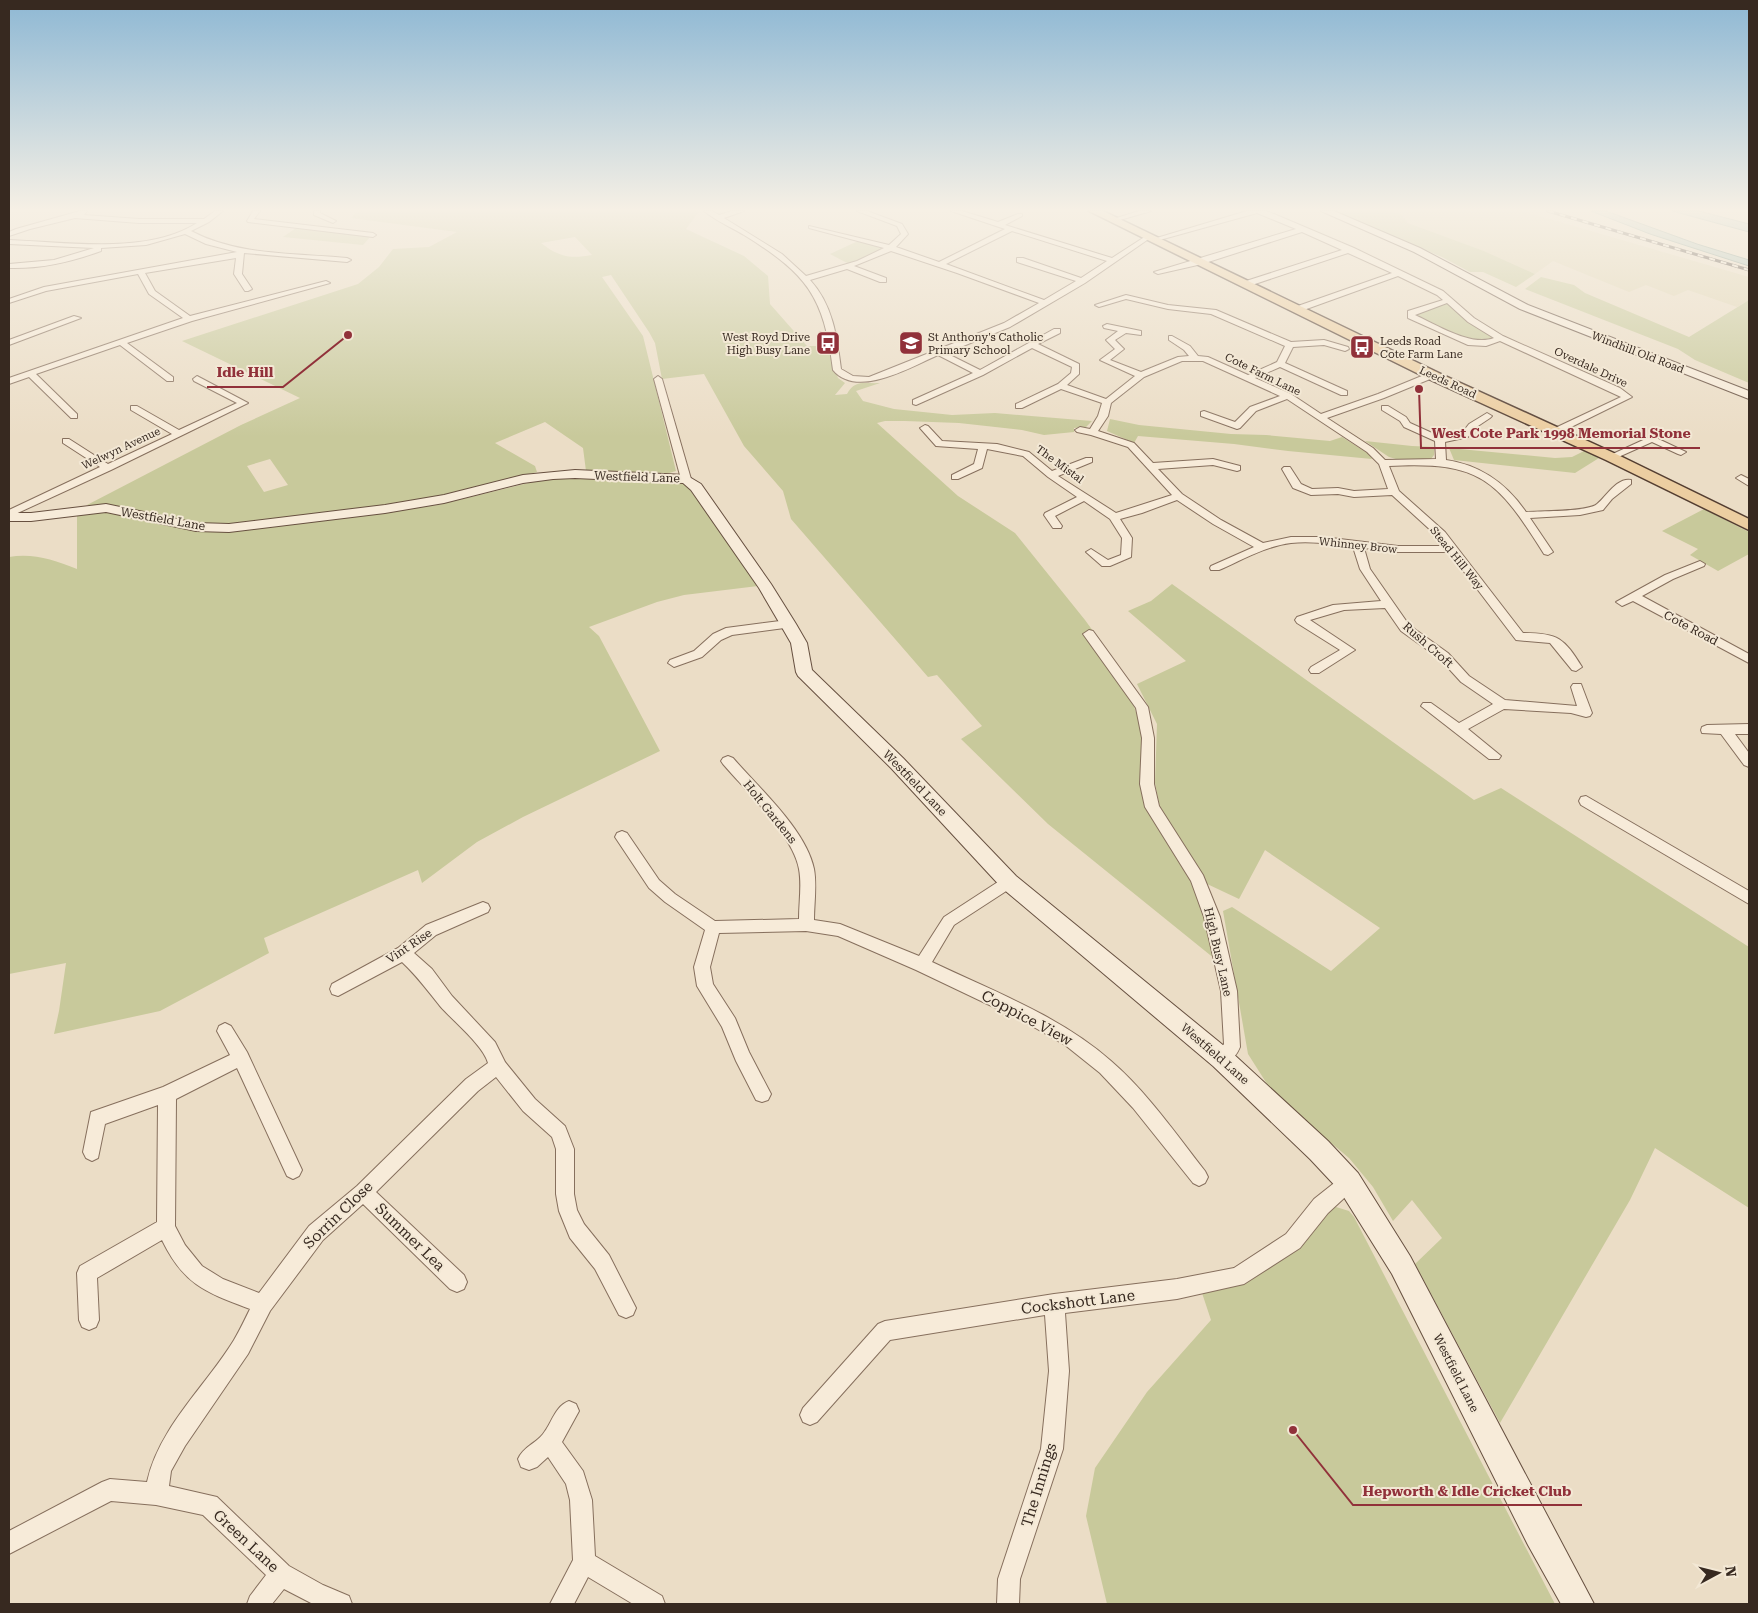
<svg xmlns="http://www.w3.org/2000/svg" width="1758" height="1613" font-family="'Roboto Serif',serif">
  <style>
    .farmland { fill: #e0d5b4 }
    .green { fill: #c8c99b; fill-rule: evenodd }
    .water { fill: #a7bfb6; stroke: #6f8d83 }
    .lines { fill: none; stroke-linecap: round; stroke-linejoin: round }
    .street-casing { stroke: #866f5d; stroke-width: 2 }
    .secondary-casing { stroke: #675040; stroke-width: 2 }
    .primary-casing { stroke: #543e31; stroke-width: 3 }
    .street { fill: #f7ebd9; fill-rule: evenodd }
    .secondary { fill: #f7ebd9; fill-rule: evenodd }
    .primary { fill: #eccea1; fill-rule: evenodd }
    .rail-casing { stroke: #372920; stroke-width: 3 }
    .rail { stroke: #f3e8d5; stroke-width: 2; stroke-dasharray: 6; stroke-linecap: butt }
    .labels { text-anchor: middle; stroke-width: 4; stroke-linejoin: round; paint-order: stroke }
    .far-poi-label { font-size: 11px; fill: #372920; stroke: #f3e8d5; text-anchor: start }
    .far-street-label { font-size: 11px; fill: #372920; stroke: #f3e8d5 }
    .street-label { font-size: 12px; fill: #372920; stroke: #f3e8d5 }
    .near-street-label { font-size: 15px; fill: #372920; stroke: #f3e8d5 }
    .leader { fill: none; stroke: #91313a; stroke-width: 2 }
    .callout-dot { fill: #91313a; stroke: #f3e8d5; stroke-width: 2 }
    .callout-label { font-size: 14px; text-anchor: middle; font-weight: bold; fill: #91313a; stroke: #f3e8d5; stroke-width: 4; stroke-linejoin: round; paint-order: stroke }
  </style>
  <rect width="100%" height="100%" fill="#ebddc6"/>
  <polygon class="farmland" points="1390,211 1522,211 1749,277 1749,300 1737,307 1688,290 1674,296 1646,285 1629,292 1553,261 1535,274 1484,251 1408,223 1401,214"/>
  <g class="green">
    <path d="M357,211h345l-5,3 -11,15 58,27 24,20 2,28 37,42h21l10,32 7,5 -10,12 12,-1c8,-15 17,-10 33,-11l-24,8 7,10 31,8 58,6 43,-2 97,8 -6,6 -12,1v4l-30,3 -22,-5 -63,-7 -54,-2h-20l-8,2 81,73 57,37 70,87 42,58 -7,5 14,23 9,29 4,74 40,61 16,34 12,55 -167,-135 -87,-85 21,-13 -45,-51 -9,2 -137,-158 -8,-28 -39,-45 -40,-72 -42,5 -7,-36 -6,-11 -38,-57 -9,2 41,59 33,135 -7,2 -83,-2 -3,-23 -38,-26 -50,21 40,23 2,6 -74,19 -4,3 -63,11 -186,21 -99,-21h-24l154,-80 59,-27 -118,-57 176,-57 21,-17 14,-18 36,-2 28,-15 -106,-14zM575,237l17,18c-22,4 -33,2 -51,-12zM270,459l18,26 -24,7 -17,-26z"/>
    <polygon points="1342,211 1389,211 1401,214 1408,223 1484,251 1535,274 1516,287 1483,272 1470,272 1442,257 1337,213"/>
    <polygon points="296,228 371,236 363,245 283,237"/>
    <polygon points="858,241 883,248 849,264 830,254"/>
    <polygon points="1541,277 1574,285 1585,293 1689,337 1749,300 1749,383 1695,360 1678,349 1525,289"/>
    <polygon points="1450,300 1500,338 1478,345 1411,316"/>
    <polygon points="1110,419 1139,425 1231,434 1266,435 1330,441 1342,437 1369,454 1372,459 1288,451 1234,444 1138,436 1134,443 1107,431"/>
    <polygon points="1365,441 1412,446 1434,447 1434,455 1431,459 1396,459 1389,457"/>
    <polygon points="1449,448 1555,458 1572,457 1584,451 1599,458 1575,473 1454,460"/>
    <path d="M574,477l100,4 12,3 72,102 -74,9 -27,7 -68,25 10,9 61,115 -137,66 -46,25 -55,41 -4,-13 -154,68 5,15 -109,58 -106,23 5,-23 7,-48 -57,11v-417c25,-4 44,3 68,12v-54l32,-4 117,21 212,-27 82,-20 26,-6z"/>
    <polygon points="1704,509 1749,532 1749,554 1718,571 1690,555 1698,549 1662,531"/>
    <polygon points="1172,584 1474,800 1501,788 1749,947 1749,1208 1655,1148 1630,1200 1500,1423 1415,1264 1442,1238 1412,1200 1393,1221 1373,1187 1349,1158 1274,1095 1248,1054 1223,911 1232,907 1331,971 1380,928 1265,850 1239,899 1205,883 1161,813 1155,783 1157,724 1137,684 1186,661 1128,611 1151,601"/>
    <polygon points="1336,1207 1349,1211 1354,1217 1555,1604 1107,1604 1086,1516 1095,1468 1147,1392 1211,1320 1202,1293 1326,1208"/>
  </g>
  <g class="water">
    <polygon points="1591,211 1606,211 1697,244 1749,260 1749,266 1650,234"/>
    <polygon points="1672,211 1699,211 1749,224 1749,232"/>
  </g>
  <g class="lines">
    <defs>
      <g id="street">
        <path d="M80,211h7l-3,4 55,4h65l11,-8h8l-14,11 -18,9c47,25 104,22 156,27l4,2 -4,2 -103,-9 -2,21 10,15 -4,2h-3l-11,-17 2,-16 -91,15 10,18 35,25 136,-35 4,2 -138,38 -65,22 46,34v4h-6l-47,-36 -84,29 41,40v4h-6l-42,-41 -20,7v-6l174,-60 -34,-24 -11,-20 -92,17 -37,12v-4l35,-12 193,-35 -31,-8 -21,-10 -39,11 -45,3v3c-30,11 -60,18 -92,17v-4l45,-4 40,-12 -85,-4v-4c57,2 138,15 188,-17h-58l-64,-5 -45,11 -21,7v-4l7,-3z"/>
        <polygon points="253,211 260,211 254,219 373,233 376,235 373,237 248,222 247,221"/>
        <polygon points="314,211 320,211 320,213 336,221 333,223 314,215"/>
        <path d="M704,211h8l7,4 13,-4h12l-20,7 58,36 24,22 51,-15 27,-13 -75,-20v-2l80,19 12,-11 -4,-8 -40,-15h10l35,13 6,10 -12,13 43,15 66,-33 -54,-18h11l36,11 20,-8h4v2l-17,9 107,33 34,-22h4v2l-65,45 -75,44 -64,26 34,17 74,-41h6v4l-22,11 41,20v10l-12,11 39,14 29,-23 -35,-16 15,-11 -9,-9 12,-9 -14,-3 -1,-2 4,-2 34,7v4l-15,-2 -11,7 9,9 -14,11 31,12 37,-15 11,-1 -5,-6 -15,-10v-4h3l18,10 8,10 10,1 40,18 29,-13 8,-16 -74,-32 -43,-5 -42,-10 -27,8 -4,-2 31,-10 42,10 48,5 75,32 33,-2 24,7 1,2 -4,2 -21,-6 -31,2 -8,16 62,28v4h-6l-61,-28 -25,11 36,16 30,20 57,-20 51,-21h6v4l-51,21 -57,20 46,30 12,12 51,-1 -1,-18 -31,-14 -4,-6 -18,-11v-4h6l18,11 4,6 31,14 21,-4 7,-9 18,-11 5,3 -2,2 -15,10 -7,9 -23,5 1,18c35,5 60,23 80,52 13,-1 62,0 71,-8 9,-7 20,-27 34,-24v4l-19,15 -9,11 -23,5 -50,3 23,34 -5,3 -4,-1c-47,-75 -64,-93 -155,-88l10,25 46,41 78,101c35,0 41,5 59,34l-6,4 -4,-1 -22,-27 -34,-3 -67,-88h-51l-34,-4 6,21 39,56 39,28 21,23 36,24 72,6 -6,-19 2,-3h8l11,29 -2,3 -4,1 -15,-4 -67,-4 -36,20 33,27 -2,3h-10l-68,-53 2,-3h8l28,20 34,-19 -32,-22 -21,-23 -39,-28 -16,-23 -41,2 -34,10 45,30 -36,23h-8l-2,-3 2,-3 29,-17 -43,-27 -2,-3 2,-3 36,-12 48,-4 -21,-32 -7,-22c-20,-3 -41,-6 -62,-4 -25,3 -49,17 -72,27h-8l-1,-2 1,-2 43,-19 -41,-23 -36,-24 -35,13 -22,6 12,19 -1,19 -21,9h-8l-16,-14 5,-3 17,11 13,-5 1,-17 -12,-19 -26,-18 -29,15 7,10 -1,2h-8l-9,-13 1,-2 32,-16 -29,-20 -25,-21 -36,-7 -5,19 -24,11h-6v-4l22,-11 4,-15 -42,-3 -16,-18 5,-3 3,1 14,15 55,3 32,8 23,19 34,-13h6v4l-34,14 58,37 56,-18 -44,-48 -37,-12 -14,-3 -2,-2 5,-3 10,2 8,-13 4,-13 -41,-14 -39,19h-6v-4l42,-20 13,-11 1,-6 -40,-19 -49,27 -67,30 -3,-1v-4l60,-27 -35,-18c-27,12 -81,44 -105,15 -9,-74 -26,-96 -89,-135 -13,-8 -28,-14 -40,-24zM1012,231l95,30 -26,17 -58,-20h-6v4l59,19 -32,19 -98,-36zM891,251l66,22 82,30 -35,20 -135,54 -16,-1 -12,-7c-4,-32 -8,-64 -31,-89l37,-11 33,13h6v-4l-32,-12zM1182,361h21l77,35 -30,11 -15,15 -31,-11 -3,1v4l36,13 3,-1 16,-17 31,-12 80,53 12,12 9,25 -34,2 -16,-3 -26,1 -11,-5 -11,-17h-6l-2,2 11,19 18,7 27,-1 16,3 38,-2 45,41 8,10h-47l-75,-9h-32l-28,6 -42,-23 -39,-26 -24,-25 55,-4 24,6 3,-1v-4l-27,-7 -60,4 -19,-20 -36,-12 10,-15 3,-13 33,-26z"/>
        <polygon points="1139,211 1151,211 1113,222 1110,220"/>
        <path d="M1247,211h19l8,3 80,34 89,43 31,27 29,18 117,52 12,9 -73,36h-6v-4l68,-32 -121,-56 -14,5 -18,-1 -60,-27v-7l35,-11 -6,-5 -39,-19 -97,35h-6v-4l97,-34 -44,-20 -99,33h-6v-4l99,-32 -40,-18 -100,32 -44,10 -4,-2 142,-43 -39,-16 -101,28 -6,-1zM1447,303l21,19 26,16c-23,9 -57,-13 -79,-23z"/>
        <polygon points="74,316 81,318 9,345 9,340"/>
        <polygon points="197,376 248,403 111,470 9,517 9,510 100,467 63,443 63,439 69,439 108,464 172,434 131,410 131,406 137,406 179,430 237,403 194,381 193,379"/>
        <polygon points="658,376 662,379 691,479 689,481 683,481 681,479 654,379"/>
        <polygon points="1652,436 1686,452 1681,455 1678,454 1652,442 1614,459 1611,460 1606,457"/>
        <polygon points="1741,475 1749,479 1749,486 1736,478"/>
        <polygon points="1700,561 1705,564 1704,566 1673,579 1642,596 1749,654 1749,663 1633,601 1622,606 1616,602 1665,575"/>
        <polygon points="788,620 794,624 792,627 732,635 721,640 702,657 674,667 668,663 670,660 694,651 713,634 726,628"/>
        <path d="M1089,630l4,1 55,76 6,31v46l5,22 44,69 17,42 17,74 3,56c-3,8 -10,16 -19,19l-6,-2 -2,-6 11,-14 -3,-53 -17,-74 -13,-36 -46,-74 -5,-23 2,-46 -6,-30 -53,-74z"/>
        <polygon points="1749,724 1749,734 1735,734 1749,753 1749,767 1744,765 1721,734 1702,733 1701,730 1702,727 1707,725"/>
        <path d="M728,756l5,2c26,30 73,72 81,111 3,17 0,34 0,51l26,4 79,32 25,-39 60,-39 5,-2 5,2 2,4 -2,4 -60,39 -22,37c61,29 128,54 179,99 36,31 65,73 94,110l3,6 -3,6 -6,3 -6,-3 -60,-75 -33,-35 -35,-28 -40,-23 -109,-52 -78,-34 -32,-5 -87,2 -9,34 3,17 22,34 14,34 22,42 -3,6 -6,2 -6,-2 -20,-39 -14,-34 -25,-41 -3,-19 11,-37 -40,-28 -16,-14 -34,-51 2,-4 5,-2 5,2 32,47 16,14 40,27 84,-2c0,-17 3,-34 0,-50 -6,-34 -53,-78 -76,-105l-2,-3 2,-3z"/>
        <polygon points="1586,796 1749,891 1749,904 1581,805 1579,801 1581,797"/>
        <path d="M483,902l5,2 2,4 -2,4 -52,23 -22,18 18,16 20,27 43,46 10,20 30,37 30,27 9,23v45l3,16 7,14 25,31 27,53 -3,7 -7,3 -7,-3 -24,-46 -25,-31 -11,-27 -3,-17v-45l-4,-12 -29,-26 -27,-34 -18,14 -102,101 88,83 3,7 -3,7 -7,3 -7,-3 -87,-85 -40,36 -53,71 -22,43 -63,92 -14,25 -2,15 48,11 72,69 34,19 26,11 3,8h-39l-29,-15 -12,15h-25l3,-8 16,-21 -63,-60 -47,-10 -45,-4 -102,53v-23l93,-49 8,-3 37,3c12,-55 59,-96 87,-142 6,-10 11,-21 16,-31 -45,-17 -66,-24 -88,-69l-65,38 2,42 -3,7 -7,3 -7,-3 -3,-7 -2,-47 3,-7 77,-44 1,-117 -53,19 -7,34 -6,3 -6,-3 -3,-6 8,-40 72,-25 67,-32 -13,-24 2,-5 6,-3 6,3 16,26 55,118 -3,6 -6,3 -6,-3 -50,-108 -61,31 -1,127 10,19 17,21 21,13 36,14 50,-67 48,-40 109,-107 22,-16c-4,-17 -36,-43 -48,-57 -13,-16 -23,-30 -38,-44l-64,34 -6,-2 -2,-5 2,-5 66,-36 28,-23z"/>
        <polygon points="1349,1173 1355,1176 1358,1182 1355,1188 1328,1213 1300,1248 1244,1284 1177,1299 1065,1313 1069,1371 1063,1449 1020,1579 1019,1604 997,1604 998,1579 1041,1449 1049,1371 1045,1315 890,1340 817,1422 810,1425 803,1422 800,1415 803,1408 878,1324 885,1321 1054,1294 1177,1279 1234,1268 1286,1234 1314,1199 1343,1176"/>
        <path d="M569,1401l7,3 3,7 -17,31 21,29 9,29 3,56 67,40 3,8h-32l-45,-27 -14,27h-24l23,-44 -3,-60 -4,-16 -18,-27 -11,10 -8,3 -8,-3 -3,-8c5,-12 17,-15 25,-25 9,-11 12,-28 26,-33z"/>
      </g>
      <g id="secondary">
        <polygon points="1321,211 1334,211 1420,248 1528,305 1749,391 1749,399 1520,309 1414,252"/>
        <polygon points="575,470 686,475 701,484 771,584 796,624 807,643 812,670 903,758 1016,876 1229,1050 1328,1141 1358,1173 1410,1256 1594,1604 1561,1604 1528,1545 1392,1274 1340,1191 1310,1159 1213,1066 1002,888 891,768 798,676 796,672 791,643 780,624 759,588 691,490 683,483 575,478 553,479 523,483 444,503 385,513 229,532 196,531 106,512 31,521 9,521 9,513 31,513 106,504 196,523 229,524 385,505 444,495 523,475"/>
      </g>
      <polygon id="primary" points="1089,211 1103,211 1443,375 1616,454 1749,519 1749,530 1606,460 1433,381"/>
    </defs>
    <use href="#street" class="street-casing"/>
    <use href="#secondary" class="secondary-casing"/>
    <use href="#primary" class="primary-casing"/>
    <use href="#street" class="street"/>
    <use href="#secondary" class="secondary"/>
    <use href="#primary" class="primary"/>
    <defs>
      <polyline id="rail" points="1548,211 1749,270"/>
    </defs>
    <use href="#rail" class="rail-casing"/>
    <use href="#rail" class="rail"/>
  </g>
  <linearGradient id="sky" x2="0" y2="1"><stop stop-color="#8eb8d4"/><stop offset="0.48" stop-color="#f6f0e5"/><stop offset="1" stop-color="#f6f0e5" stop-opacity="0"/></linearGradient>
  <rect width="1758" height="437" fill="url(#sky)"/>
  <defs>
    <symbol id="bus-square" viewBox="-11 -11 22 22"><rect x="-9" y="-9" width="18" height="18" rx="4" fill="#91313a" stroke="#f3e8d5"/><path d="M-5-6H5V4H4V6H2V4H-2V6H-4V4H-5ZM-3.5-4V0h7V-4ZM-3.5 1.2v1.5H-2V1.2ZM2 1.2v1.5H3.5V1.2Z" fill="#fff"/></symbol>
    <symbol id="school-square" viewBox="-11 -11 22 22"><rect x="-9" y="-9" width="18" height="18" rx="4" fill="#91313a" stroke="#f3e8d5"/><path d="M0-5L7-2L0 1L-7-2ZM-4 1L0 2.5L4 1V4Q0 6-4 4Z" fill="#fff"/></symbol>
  </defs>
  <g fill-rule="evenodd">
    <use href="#bus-square" x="814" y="329" width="28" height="28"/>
    <use href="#school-square" x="897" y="329" width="28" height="28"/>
    <use href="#bus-square" x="1348" y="333" width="28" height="28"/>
  </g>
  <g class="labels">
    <g class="far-poi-label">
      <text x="810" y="341" text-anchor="end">West Royd Drive<tspan x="810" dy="13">High Busy Lane</tspan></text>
      <text x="928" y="341">St Anthony's Catholic<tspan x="928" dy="13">Primary School</tspan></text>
      <text x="1380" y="345">Leeds Road<tspan x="1380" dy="13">Cote Farm Lane</tspan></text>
    </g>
    <g class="far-street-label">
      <text transform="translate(1638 352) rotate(21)" y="4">Windhill Old Road</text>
      <text transform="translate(1591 367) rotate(25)" y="4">Overdale Drive</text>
      <text transform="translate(1263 374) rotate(26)" y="4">Cote Farm Lane</text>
      <text transform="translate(1448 382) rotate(25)" y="4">Leeds Road</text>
      <text transform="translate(121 448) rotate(-25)" y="4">Welwyn Avenue</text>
      <text transform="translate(1060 464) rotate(36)" y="4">The Mistal</text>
      <text transform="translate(1358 545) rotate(6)" y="4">Whinney Brow</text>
      <text transform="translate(1457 558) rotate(51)" y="4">Stead Hill Way</text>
    </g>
    <g class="street-label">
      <text transform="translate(637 477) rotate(2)" y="4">Westfield Lane</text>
      <text transform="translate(163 519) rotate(10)" y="4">Westfield Lane</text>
      <text transform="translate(1691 628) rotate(28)" y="4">Cote Road</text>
      <text transform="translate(1428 645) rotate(41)" y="4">Rush Croft</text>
      <text transform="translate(915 783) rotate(46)" y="4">Westfield Lane</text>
      <text transform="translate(770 812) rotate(51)" y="4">Holt Gardens</text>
      <text transform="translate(409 946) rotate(-34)" y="4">Vint Rise</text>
      <text transform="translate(1218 952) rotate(77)" y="4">High Busy Lane</text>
      <text transform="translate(1215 1054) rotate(41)" y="4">Westfield Lane</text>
      <text transform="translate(1456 1373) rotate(63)" y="4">Westfield Lane</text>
    </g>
    <g class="near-street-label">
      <text transform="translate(1027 1018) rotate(28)" y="5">Coppice View</text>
      <text transform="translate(338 1215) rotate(-44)" y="5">Sorrin Close</text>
      <text transform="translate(410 1237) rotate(44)" y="5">Summer Lea</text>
      <text transform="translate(1078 1302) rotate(-7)" y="5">Cockshott Lane</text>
      <text transform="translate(1039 1485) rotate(-73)" y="5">The Innings</text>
      <text transform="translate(246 1541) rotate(43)" y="5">Green Lane</text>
    </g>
  </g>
  <path class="leader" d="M348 335L283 387H207M1419 389L1421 448H1700M1293 1430L1353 1505H1582"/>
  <g class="callout-dot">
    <circle cx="348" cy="335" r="5"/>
    <circle cx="1419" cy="389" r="5"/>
    <circle cx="1293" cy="1430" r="5"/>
  </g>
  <g class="callout-label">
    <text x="245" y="377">Idle Hill</text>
    <text x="1561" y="438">West Cote Park 1998 Memorial Stone</text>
    <text x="1467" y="1496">Hepworth &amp; Idle Cricket Club</text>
  </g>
  <rect width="1758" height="1613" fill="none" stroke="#372920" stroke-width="20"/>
  <g transform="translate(1718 1573) rotate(83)" stroke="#f3e8d5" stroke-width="4" paint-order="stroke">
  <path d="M0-4L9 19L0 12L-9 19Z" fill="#372920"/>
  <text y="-8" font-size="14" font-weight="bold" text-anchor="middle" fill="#372920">N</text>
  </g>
</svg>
